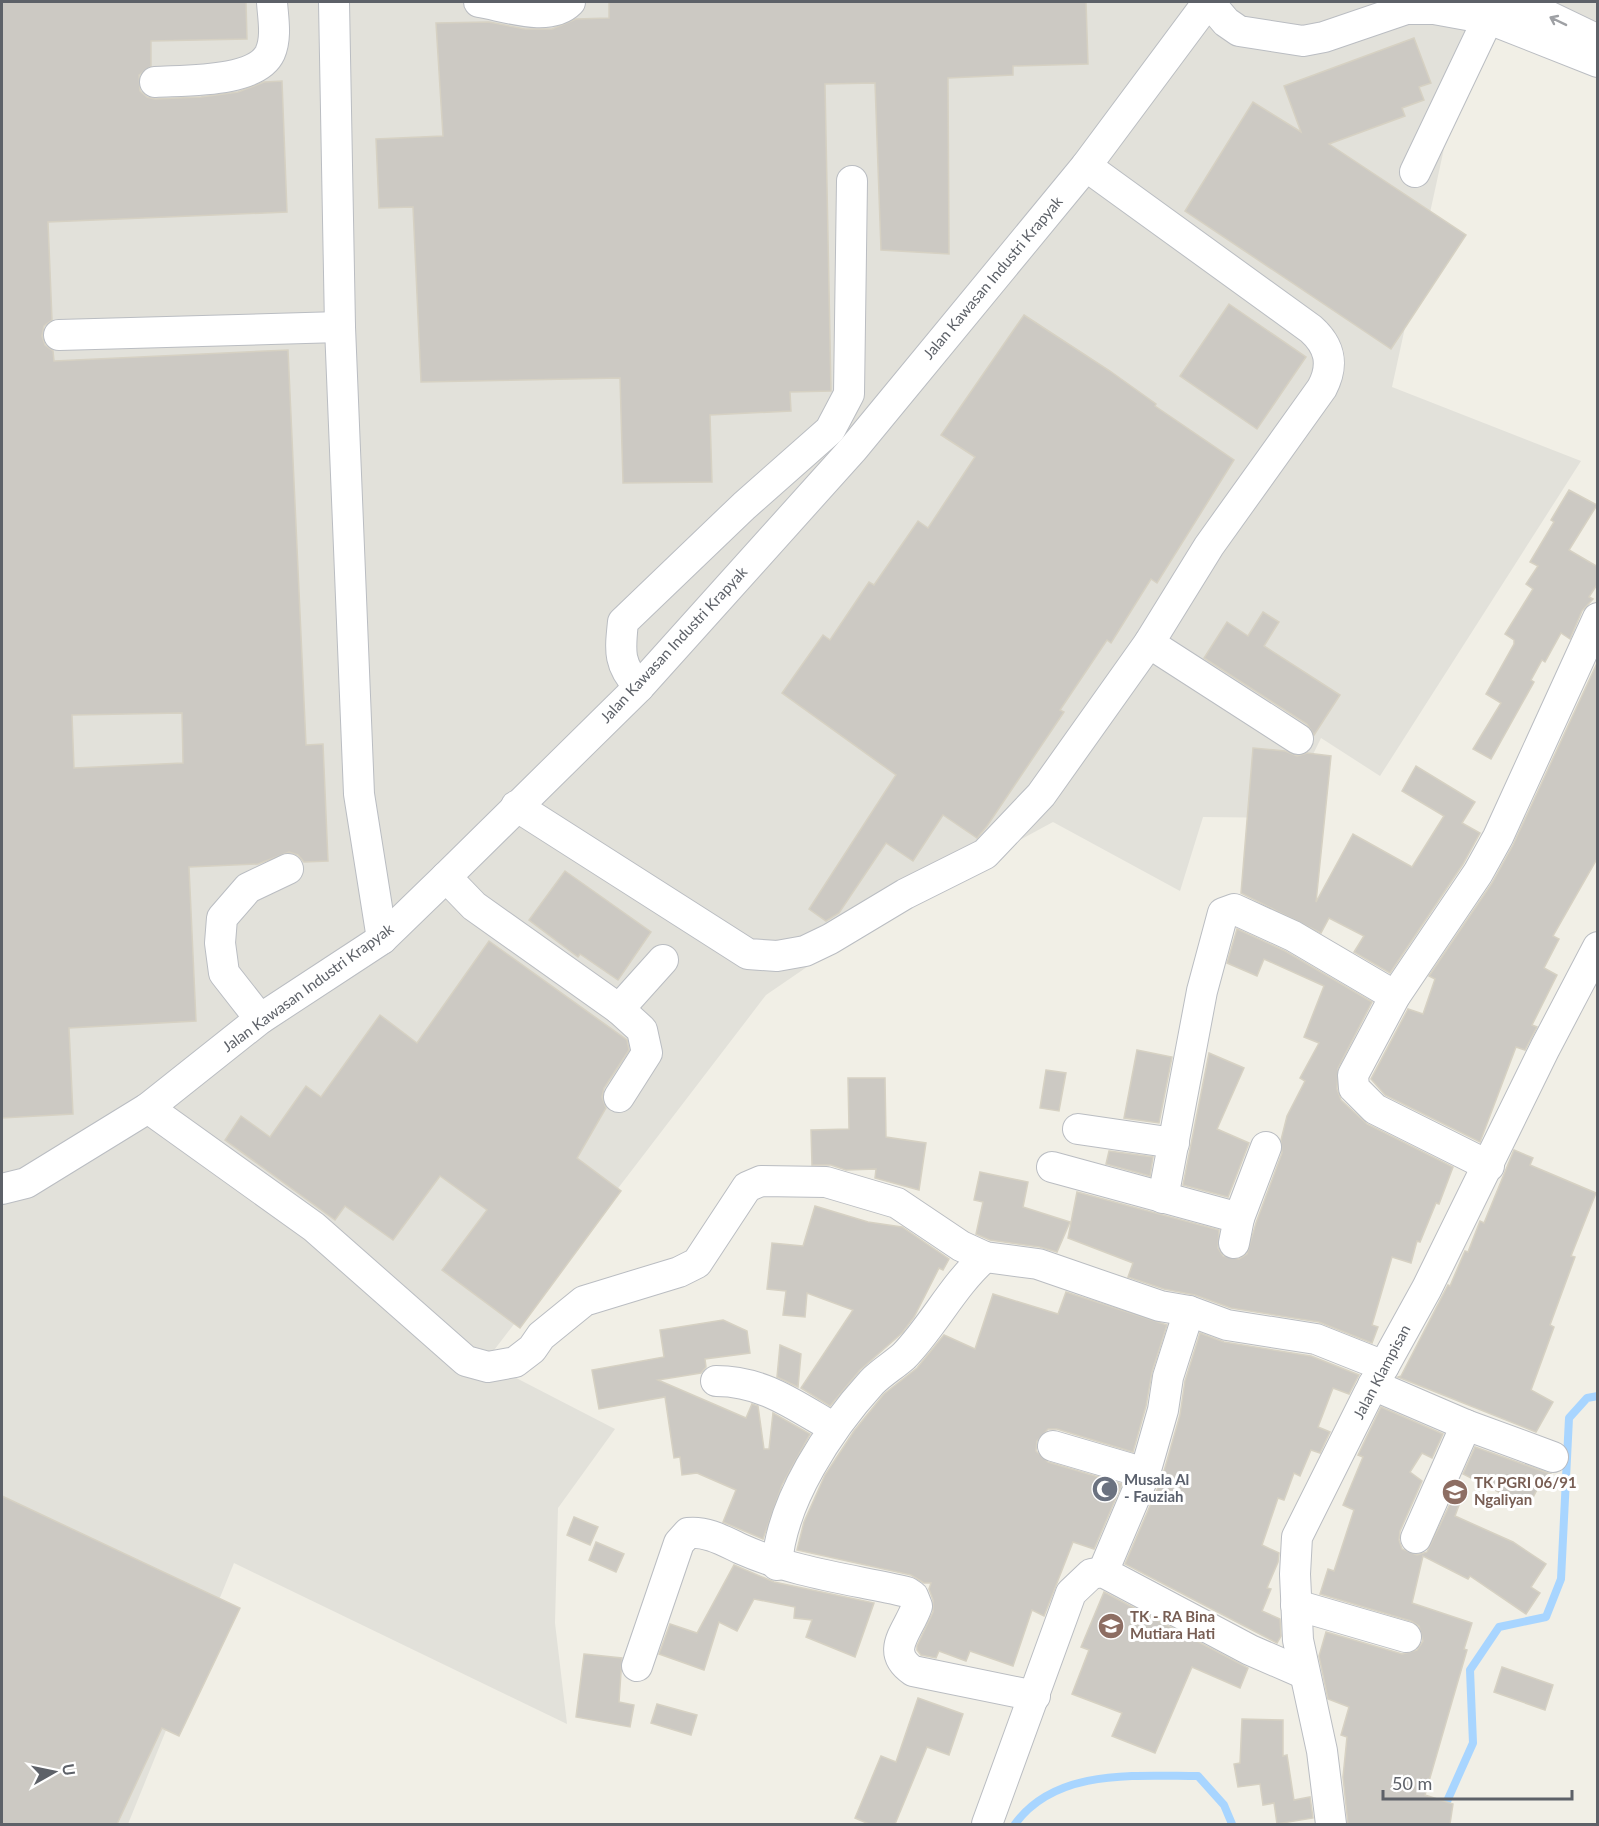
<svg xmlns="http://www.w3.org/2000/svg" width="1599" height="1826" font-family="Lato,sans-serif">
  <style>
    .industrial { fill: #e2e1da }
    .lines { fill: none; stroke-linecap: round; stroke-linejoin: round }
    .stream { stroke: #a8d5ff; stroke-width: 8 }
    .building { fill: #ccc9c3; stroke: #d6d1c3; stroke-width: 1.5; fill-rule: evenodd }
    .minor-casing { stroke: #babdc2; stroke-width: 32 }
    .minor { stroke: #fff; stroke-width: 30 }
    .oneway { stroke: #9ea0a4 }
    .labels { text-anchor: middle; stroke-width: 6; stroke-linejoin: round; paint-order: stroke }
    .street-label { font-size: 15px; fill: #5d6168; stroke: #fff }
    .worship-label { font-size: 15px; font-weight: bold; fill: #5b616d; stroke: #fff; text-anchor: start }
    .education-label { font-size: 15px; font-weight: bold; fill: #785e54; stroke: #fff; text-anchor: start }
  </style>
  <rect width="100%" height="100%" fill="#f1efe6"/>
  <polygon class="industrial" points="2,2 1597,2 1597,61 1472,20 1392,387 1581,461 1380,776 1321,738 1282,818 1203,817 1180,891 1053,822 893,908 766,995 485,1362 615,1429 558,1508 555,1623 567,1724 234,1563 128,1824 2,1824"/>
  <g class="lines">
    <g class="stream">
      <path d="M1015,1824c41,-56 120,-48 183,-48l26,29 8,19"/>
      <polyline points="1442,1824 1444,1808 1473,1743 1470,1670 1499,1627 1546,1617 1561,1579 1569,1418 1587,1398 1598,1396"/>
    </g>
  </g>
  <g class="building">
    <path d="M2,2h244l1,37 -96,2v25l-12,9 1,16 7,6 8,2 46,-2 37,-5 26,-10 18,-1 5,131 -239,10 4,98 -8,6 -2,10 3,9 8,6 1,10 234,-11 18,395 17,-1 5,117 -24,1 -6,-7 -9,-3 -31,12 -69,3 7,154 -127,7 4,86 -71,4zM182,713l1,50 -109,5 -2,-53z"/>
    <polygon points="609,2 1086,2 1088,64 1013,66 1013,75 948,78 949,254 881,250 875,83 825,84 831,391 790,392 791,411 710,415 712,482 623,483 620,378 421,382 413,207 379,208 376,139 443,136 436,23 489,22 525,29 552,29 576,19 609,18"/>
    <polygon points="1414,38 1431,83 1419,87 1424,100 1402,108 1405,116 1329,144 1466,235 1391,349 1185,211 1253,102 1301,132 1284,86"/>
    <polygon points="1229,304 1306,357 1257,429 1180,376"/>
    <polygon points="1024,315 1110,371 1156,404 1155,406 1234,460 1157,583 1151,579 1111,643 1107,640 1060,710 1064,712 987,826 977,838 943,815 913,861 886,843 839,913 826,921 809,909 896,775 782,693 823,635 830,640 869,582 874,585 918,521 928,528 975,457 941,435"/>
    <polygon points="1569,490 1597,505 1569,550 1598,567 1598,583 1589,597 1593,599 1582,611 1570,639 1561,633 1545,662 1542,660 1531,680 1534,682 1491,759 1473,749 1501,703 1486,694 1514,644 1514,640 1505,634 1533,589 1526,584 1538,566 1530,562 1554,522 1551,520"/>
    <polygon points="1263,612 1279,622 1264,646 1340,695 1314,735 1307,724 1204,658 1227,622 1248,636"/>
    <polygon points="1598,661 1598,857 1553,936 1559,939 1544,968 1557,975 1532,1025 1537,1027 1525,1050 1516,1047 1480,1142 1385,1095 1371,1079 1408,1009 1423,1014 1435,979 1429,976 1492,883 1513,845"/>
    <polygon points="1253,748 1285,751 1297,756 1307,753 1331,756 1316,902 1353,834 1412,867 1444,816 1402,791 1416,766 1475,802 1462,823 1480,833 1463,864 1390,973 1354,952 1364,936 1329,918 1321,933 1241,893"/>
    <polygon points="565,871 651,932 618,980 580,954 578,957 529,920"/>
    <polygon points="1237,929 1285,951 1372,1002 1338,1068 1337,1089 1341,1100 1367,1124 1453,1167 1439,1204 1436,1203 1420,1242 1417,1241 1411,1263 1392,1257 1372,1325 1378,1327 1372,1343 1319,1322 1231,1308 1195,1295 1164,1289 1128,1277 1133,1263 1068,1238 1077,1192 1219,1230 1218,1248 1223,1256 1239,1259 1247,1254 1256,1223 1282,1153 1281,1140 1287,1116 1305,1081 1300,1078 1319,1043 1304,1037 1324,986 1264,959 1257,976 1227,963"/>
    <polygon points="489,941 627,1040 629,1050 604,1088 602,1097 606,1108 577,1158 621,1191 520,1328 442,1270 487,1210 440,1176 393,1240 345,1206 335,1220 225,1140 241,1116 270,1137 306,1086 321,1097 380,1015 417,1043"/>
    <polygon points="1137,1050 1172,1057 1159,1123 1124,1118"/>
    <polygon points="1209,1053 1244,1068 1217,1129 1249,1143 1228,1197 1183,1185"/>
    <polygon points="1046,1070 1066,1073 1059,1111 1040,1108"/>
    <polygon points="848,1078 885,1078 886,1137 926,1143 919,1190 875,1178 876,1169 846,1170 831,1165 812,1165 811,1130 849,1129"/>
    <polygon points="1514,1150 1533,1158 1530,1165 1596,1193 1571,1256 1575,1257 1550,1325 1554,1327 1531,1390 1553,1402 1536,1432 1398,1377 1401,1376 1448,1285 1450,1286 1465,1251 1468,1252 1480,1221 1484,1223"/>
    <polygon points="1109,1151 1153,1157 1150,1176 1106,1164"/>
    <polygon points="980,1172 1028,1182 1023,1207 1070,1222 1057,1252 1040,1247 990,1240 976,1234 983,1202 974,1200"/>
    <polygon points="815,1206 868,1222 902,1227 949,1259 943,1270 939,1268 914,1317 902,1333 860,1370 830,1406 801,1388 853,1310 807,1293 805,1317 783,1315 786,1291 767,1289 772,1243 803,1246"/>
    <polygon points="1066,1292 1167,1325 1152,1372 1146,1406 1133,1452 1057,1429 1048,1429 1037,1441 1036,1451 1048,1462 1122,1484 1094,1549 1073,1542 1044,1616 1032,1610 1013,1666 970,1651 966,1661 939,1651 936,1658 921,1655 917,1650 917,1646 933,1612 933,1600 929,1589 931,1583 924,1583 911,1575 797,1550 804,1522 825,1475 854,1431 884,1394 917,1368 944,1335 975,1349 993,1294 1058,1314"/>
    <polygon points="723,1320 747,1331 750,1353 705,1359 706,1367 701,1373 658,1380 746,1418 752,1404 758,1406 764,1449 769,1449 773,1413 810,1434 782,1485 763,1539 723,1522 736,1490 697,1473 682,1475 680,1457 674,1458 665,1397 599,1409 592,1370 664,1357 660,1330"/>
    <polygon points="1200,1333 1224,1342 1311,1356 1359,1375 1349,1394 1333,1388 1318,1427 1330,1432 1320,1453 1311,1450 1300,1476 1294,1473 1284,1500 1278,1498 1262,1545 1279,1553 1278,1562 1267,1588 1271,1589 1262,1611 1280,1619 1281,1636 1277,1643 1125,1564 1162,1478 1180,1415 1185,1381"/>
    <polygon points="780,1345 801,1354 798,1387 777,1377"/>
    <polygon points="1381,1407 1443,1434 1432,1458 1422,1453 1410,1472 1422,1481 1400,1531 1399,1540 1402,1549 1417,1555 1427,1552 1452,1500 1459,1505 1455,1516 1513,1542 1546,1564 1531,1587 1540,1593 1526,1614 1470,1576 1468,1579 1423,1556 1412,1603 1472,1623 1464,1649 1467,1650 1425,1795 1453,1804 1450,1824 1348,1824 1343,1777 1347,1737 1341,1735 1349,1707 1328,1699 1319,1656 1326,1632 1402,1654 1417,1650 1423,1641 1419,1626 1411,1621 1320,1594 1328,1569 1334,1571 1354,1510 1343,1505 1363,1457 1358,1455"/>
    <polygon points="1475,1447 1551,1474 1546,1486 1540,1484 1528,1507 1463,1474"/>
    <polygon points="2,1496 240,1608 179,1736 162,1728 117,1824 2,1824"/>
    <polygon points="574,1517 598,1527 590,1545 567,1535"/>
    <polygon points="596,1542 624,1554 616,1572 589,1560"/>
    <polygon points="734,1565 774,1582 874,1603 855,1657 806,1637 812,1620 794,1618 795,1607 754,1599 737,1631 719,1622 704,1670 659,1654 670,1624 697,1633"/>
    <polygon points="1104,1592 1248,1668 1240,1688 1192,1667 1155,1753 1112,1736 1122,1713 1072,1694 1089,1650 1081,1647"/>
    <polygon points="584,1654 622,1658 619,1702 634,1705 630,1727 576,1717"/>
    <polygon points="1502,1667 1553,1685 1545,1710 1494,1692"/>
    <polygon points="918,1698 963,1714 949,1755 927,1747 895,1824 869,1824 855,1818 881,1756 896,1762"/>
    <polygon points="657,1704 697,1715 691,1735 651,1723"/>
    <polygon points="1242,1719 1283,1720 1283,1756 1287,1755 1294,1800 1310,1797 1313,1818 1277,1824 1274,1803 1263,1805 1260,1784 1238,1787 1234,1764 1240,1763"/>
  </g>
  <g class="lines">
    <defs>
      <g id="minor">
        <polyline points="334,2 340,327 359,794 382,939"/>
        <path d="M479,2c26,4 70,21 91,0"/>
        <polyline points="1209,2 1226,22 1239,31 1303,41 1324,37 1406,9 1434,9 1489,19 1598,62"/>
        <polyline points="1519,2 1598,40"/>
        <path d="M155,82c29,-2 101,1 115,-29 7,-16 3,-35 2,-51"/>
        <polyline points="1415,172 1496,2"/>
        <polyline points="59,335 340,327"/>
        <polyline points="1149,643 1298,739"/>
        <path d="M639,687c-21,-23 -19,-36 -16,-65l121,-116 86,-76 19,-36 3,-213"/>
        <path d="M516,806l232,148 29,2 28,-5 25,-12 75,-45 80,-40 56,-59 108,-152 60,-97 113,-158c12,-23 8,-42 -11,-59l-225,-163"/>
        <polyline points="446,877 474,906 619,1009 642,1030 647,1053 619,1097"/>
        <polyline points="619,1009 663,960"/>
        <polyline points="260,1019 224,973 220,943 222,918 248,888 288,869"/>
        <polyline points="148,1108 314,1227 466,1361 488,1367 515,1362 532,1349 541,1336 584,1301 679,1272 697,1263 747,1187 761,1181 826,1182 897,1203 961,1246 985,1257 1038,1264 1160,1306 1189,1311 1227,1325 1316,1339 1384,1366"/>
        <polyline points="1078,1129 1174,1143"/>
        <polyline points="1489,1166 1375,1109 1354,1088 1353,1075 1395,996 1478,873 1498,837 1598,618"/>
        <polyline points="1052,1167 1239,1218"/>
        <polyline points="2,1189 26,1183 148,1108 260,1019 382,939 446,877 639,687 853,449 1086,166 1208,2"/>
        <polyline points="1163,1198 1202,991 1223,913 1234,909 1293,936 1395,996"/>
        <polyline points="1234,1243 1239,1218 1266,1147"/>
        <path d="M716,1381c47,0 78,24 118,47"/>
        <polyline points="1373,1385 1466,1425 1553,1457"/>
        <polyline points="1053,1446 1145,1473"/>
        <polyline points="1416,1538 1466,1425"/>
        <path d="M777,1565c4,-64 53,-137 95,-183 10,-10 22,-17 32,-26 30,-31 49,-71 81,-99"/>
        <polyline points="1103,1572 1145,1473 1163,1410 1168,1377 1189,1311"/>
        <polyline points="1296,1605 1406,1637"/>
        <path d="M637,1666l42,-123 9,-10c19,-2 36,8 53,16 54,24 109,30 166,43l6,4 4,10c-9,26 -33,45 -4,65l122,25"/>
        <polyline points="987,1824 1071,1593 1091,1574 1103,1572 1250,1650 1303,1673"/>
        <polyline points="1331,1824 1322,1751 1298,1640 1295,1574 1297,1537 1369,1393 1427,1288 1545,1048 1598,947"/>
      </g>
    </defs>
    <use href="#minor" class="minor-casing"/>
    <use href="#minor" class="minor"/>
  </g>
  <defs><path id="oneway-shaft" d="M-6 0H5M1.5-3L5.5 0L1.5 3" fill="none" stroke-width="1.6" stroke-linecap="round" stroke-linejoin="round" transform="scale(1.5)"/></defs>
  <use class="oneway" href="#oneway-shaft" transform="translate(1558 21) rotate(-154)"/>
  <defs>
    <symbol id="mosque-disc" viewBox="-11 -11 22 22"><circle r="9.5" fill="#6b7280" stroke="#fff"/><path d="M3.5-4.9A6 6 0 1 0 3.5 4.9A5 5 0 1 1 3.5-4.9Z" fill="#fff"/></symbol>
    <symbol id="school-disc" viewBox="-11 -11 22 22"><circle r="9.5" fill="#8d6e63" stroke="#fff"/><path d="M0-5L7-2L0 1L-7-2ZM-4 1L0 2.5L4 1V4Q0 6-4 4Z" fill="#fff"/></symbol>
  </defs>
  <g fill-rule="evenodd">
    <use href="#mosque-disc" x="1090" y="1474" width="30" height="30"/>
    <use href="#school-disc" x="1440" y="1477" width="30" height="30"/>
    <use href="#school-disc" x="1096" y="1611" width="30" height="30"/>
  </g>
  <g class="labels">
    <g class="street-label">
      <text transform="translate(993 278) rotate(-50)" y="5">Jalan Kawasan Industri Krapyak</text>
      <text transform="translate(674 645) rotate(-47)" y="5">Jalan Kawasan Industri Krapyak</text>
      <text transform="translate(308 988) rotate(-36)" y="5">Jalan Kawasan Industri Krapyak</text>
      <text transform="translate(1382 1372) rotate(-62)" y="5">Jalan Klampisan</text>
    </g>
    <g class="worship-label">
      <text x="1124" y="1485">Musala Al<tspan x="1124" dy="17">- Fauziah</tspan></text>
    </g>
    <g class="education-label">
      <text x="1474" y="1488">TK PGRI 06/91<tspan x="1474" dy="17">Ngaliyan</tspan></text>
      <text x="1130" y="1622">TK - RA Bina<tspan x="1130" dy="17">Mutiara Hati</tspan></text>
    </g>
  </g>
  <rect width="1599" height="1826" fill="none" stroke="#5d6168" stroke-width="6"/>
  <g transform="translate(54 1772) rotate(81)" stroke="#ffffff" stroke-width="4.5" paint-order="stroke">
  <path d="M0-4.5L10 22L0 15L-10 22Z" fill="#5d6168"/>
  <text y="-9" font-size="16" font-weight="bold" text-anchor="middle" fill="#5d6168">U</text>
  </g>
  <path d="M1383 1790v9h189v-9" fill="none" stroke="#5d6168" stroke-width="3"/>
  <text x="1392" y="1790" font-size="18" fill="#5d6168" stroke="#ffffff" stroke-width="4.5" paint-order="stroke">50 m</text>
</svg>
